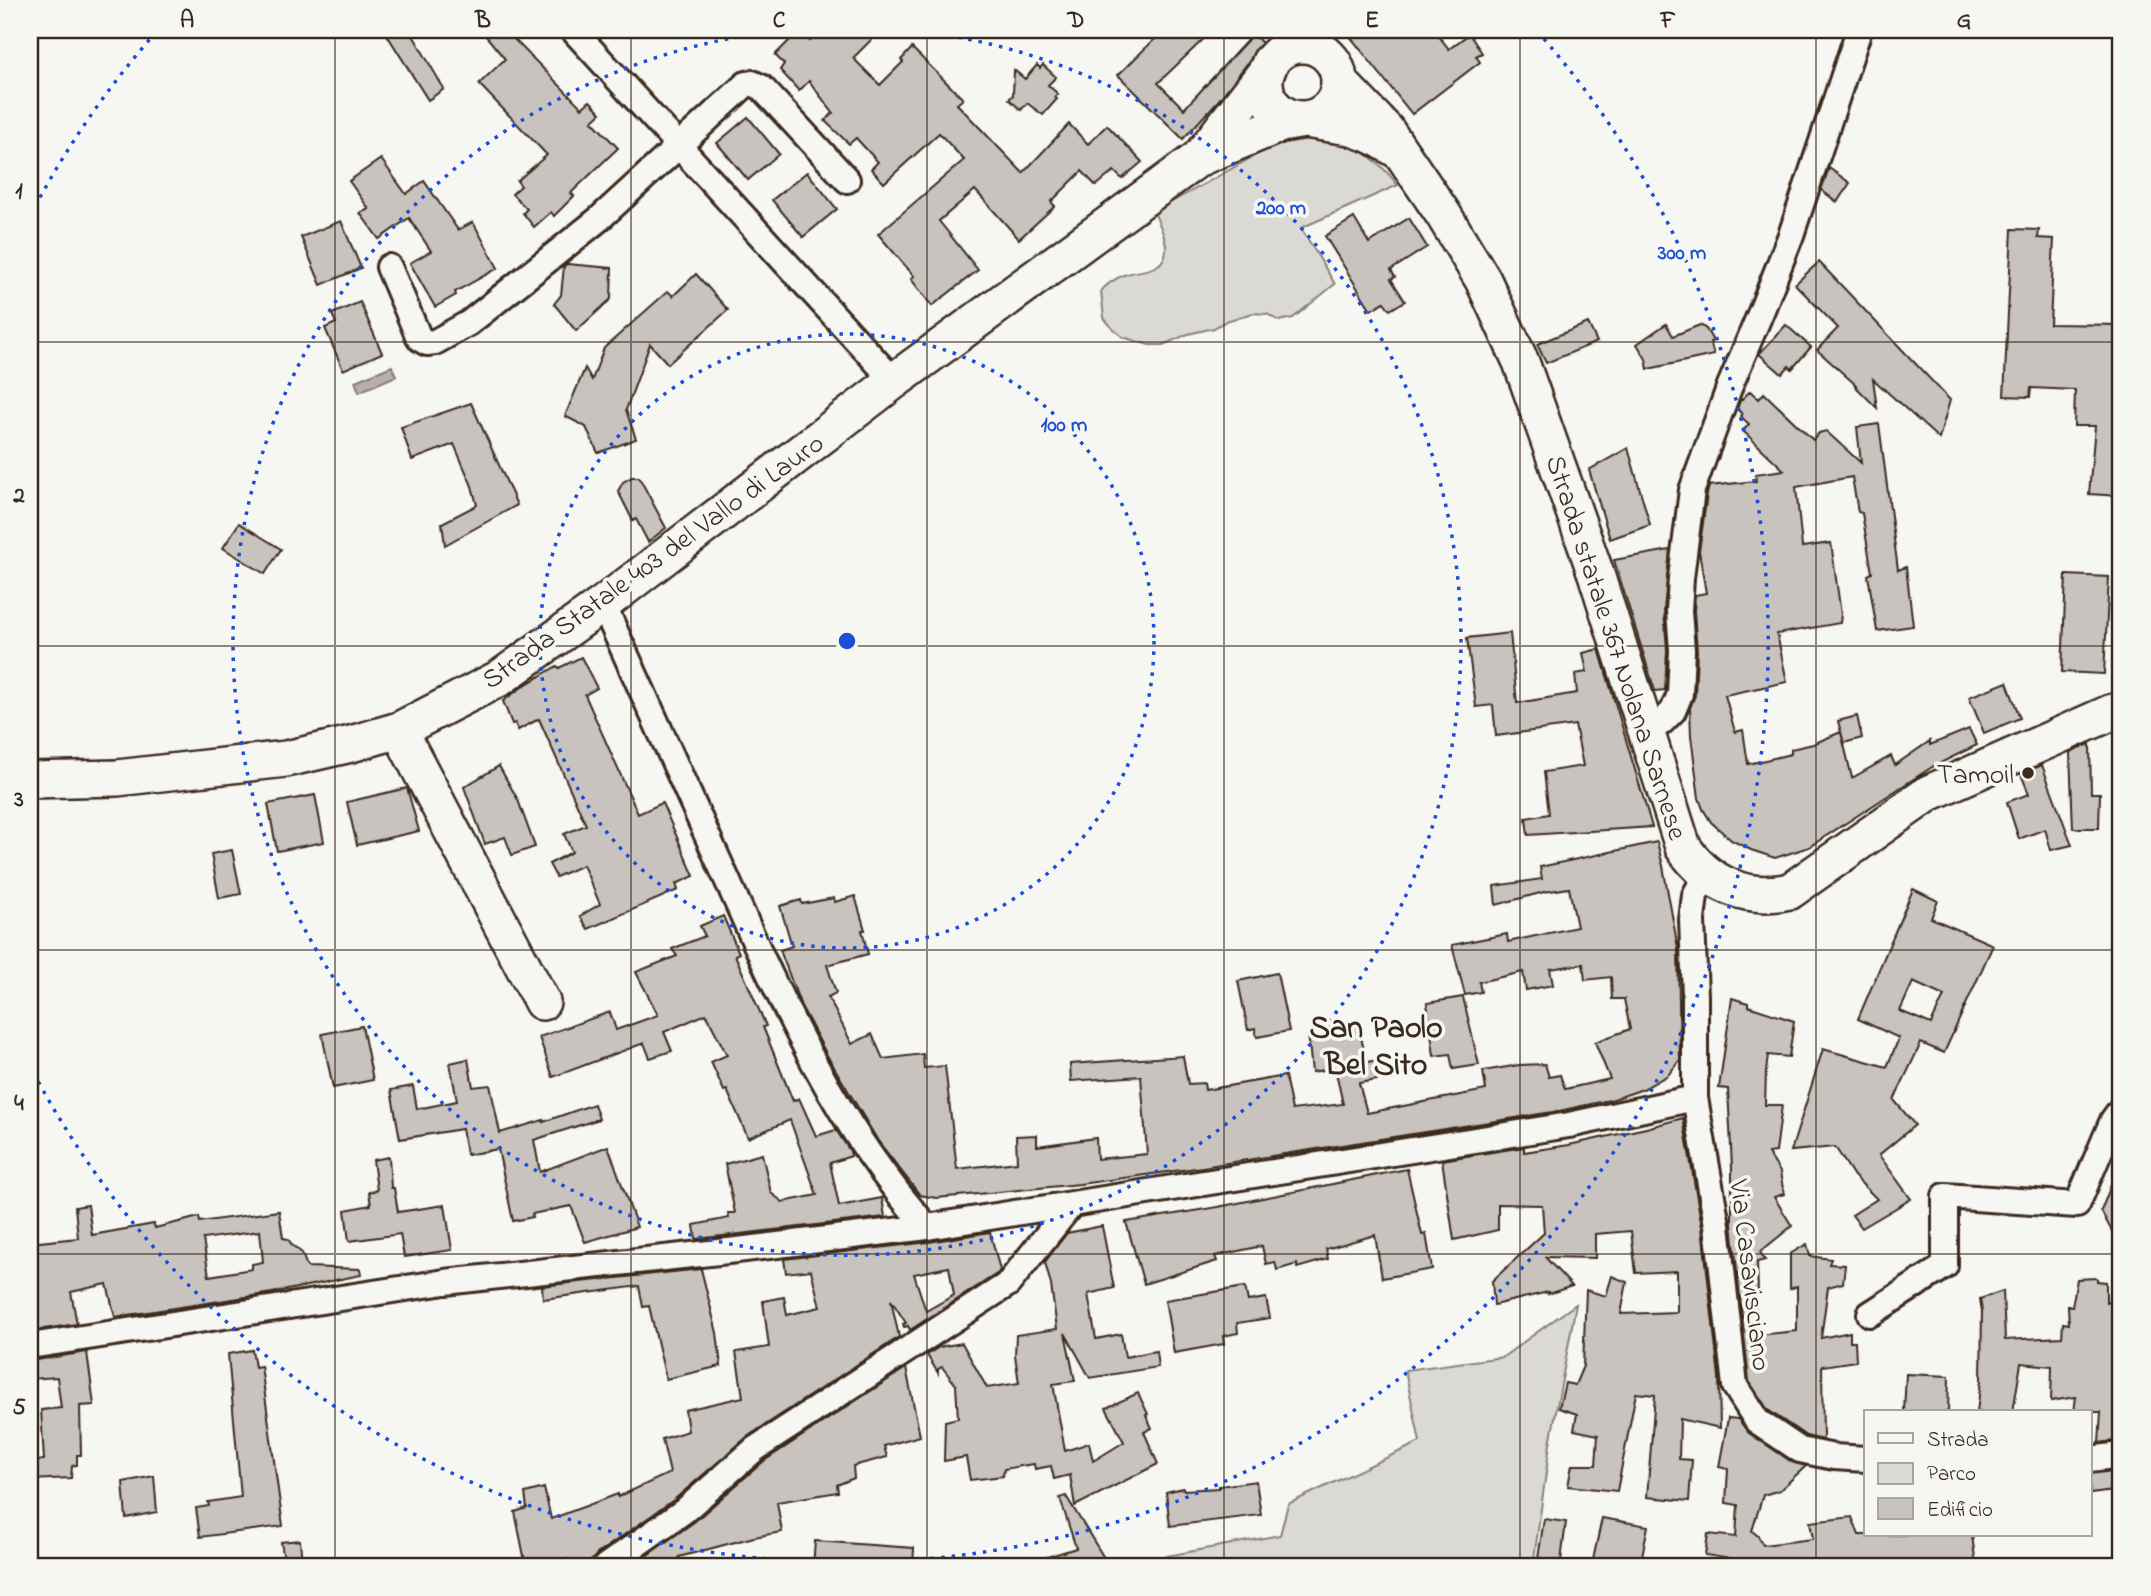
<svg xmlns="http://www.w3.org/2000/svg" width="2151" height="1596" font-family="'Indie Flower',sans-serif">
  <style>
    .green { fill: #dad9d3; stroke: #8a8278; stroke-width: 2 }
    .water { fill: #b6b0a9; stroke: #857a71; stroke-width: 2 }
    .building { fill: #c8c3be; stroke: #3b2a1e; stroke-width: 2; fill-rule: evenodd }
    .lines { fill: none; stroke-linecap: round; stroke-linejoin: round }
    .street-casing { stroke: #3b2a1e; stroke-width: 30 }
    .secondary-casing { stroke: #3b2a1e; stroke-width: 40 }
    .street { stroke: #f6f6f2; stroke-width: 24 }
    .secondary { stroke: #f6f6f2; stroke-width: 35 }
    .grid { fill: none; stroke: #3b2a1e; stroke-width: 2; stroke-opacity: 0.55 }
    .ring { fill: none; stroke: #1d4ed8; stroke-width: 3.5; stroke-dasharray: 3.5 7 }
    .poi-dot { fill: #3b2a1e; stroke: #f6f6f2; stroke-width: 2.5 }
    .labels { text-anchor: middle; stroke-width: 7; stroke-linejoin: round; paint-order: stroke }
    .street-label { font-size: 28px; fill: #3b2a1e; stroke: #f6f6f2 }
    .poi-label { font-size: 28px; fill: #3b2a1e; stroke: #f6f6f2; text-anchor: end }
    .quarter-label { font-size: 32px; font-weight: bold; fill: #3b2a1e; stroke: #f6f6f2 }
    .centre { fill: #1d4ed8; stroke: #f6f6f2; stroke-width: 3.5 }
    .ring-label { font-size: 21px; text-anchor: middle; font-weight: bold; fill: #1d4ed8; stroke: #f6f6f2; stroke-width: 7; stroke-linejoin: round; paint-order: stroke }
    .neatline { fill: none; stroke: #3b2a1e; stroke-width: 2.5 }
    .grid-label { font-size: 23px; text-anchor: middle; font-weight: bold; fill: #3b2a1e }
  </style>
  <rect width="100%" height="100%" fill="#f6f6f2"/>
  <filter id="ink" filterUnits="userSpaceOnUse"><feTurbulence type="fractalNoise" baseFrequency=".0143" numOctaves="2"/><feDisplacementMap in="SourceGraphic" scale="14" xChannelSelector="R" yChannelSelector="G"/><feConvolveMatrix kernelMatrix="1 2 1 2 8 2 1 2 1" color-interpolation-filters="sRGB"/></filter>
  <g filter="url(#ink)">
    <g class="green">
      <path d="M1315,138c40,4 58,16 83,47l-97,43 34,56 -42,34 -14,3 -12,-7 -14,-1 -27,8 -12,7 -26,6 -25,11h-14l-26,-8 -10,-8 -9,-11 -3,-27c7,-8 13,-12 23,-16 16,-6 41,-2 42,-26 1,-11 -8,-27 -12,-37l122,-68z"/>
      <polygon points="1576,1304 1550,1444 1533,1566 1173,1566 1167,1556 1280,1535 1288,1504 1420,1442 1405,1370 1503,1357"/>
    </g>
    <polygon class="water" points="392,366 396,376 359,392 355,381"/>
    <g class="building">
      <polygon points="384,30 410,30 444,89 428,100"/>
      <polygon points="481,30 505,30 582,108 590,101 601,113 592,121 618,148 571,193 574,196 554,216 551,212 534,227 523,213 527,209 512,194 521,186 517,181 547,155 479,84 505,59"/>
      <polygon points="821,30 881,30 853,58 880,85 903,62 901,60 912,48 963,99 957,104 1023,173 1069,124 1088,144 1107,125 1142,162 1122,179 1114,171 1096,186 1082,171 1051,202 1055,206 1019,239 975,190 939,221 978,270 932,306 911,279 914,276 878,234 964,160 939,133 884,183 871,169 878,162 856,138 849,144 825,121 833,113 809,81 799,91 780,70 784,64 775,55 799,31 810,41"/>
      <polygon points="1164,30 1213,30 1158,83 1184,109 1253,34 1263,44 1256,48 1250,60 1217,102 1183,139 1118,75"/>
      <polygon points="1345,30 1434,30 1449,49 1469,34 1482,53 1476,56 1480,62 1412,114"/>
      <polygon points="1037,65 1040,68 1043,65 1056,77 1048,85 1058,94 1055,97 1057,99 1043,115 1027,103 1021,110 1009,99 1013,95 1014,70 1025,79"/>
      <polygon points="748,117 779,154 748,180 717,143"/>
      <polygon points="381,159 406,194 424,181 458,230 473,222 498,268 455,292 456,295 435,307 410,263 431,251 409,218 379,239 360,213 369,209 349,181"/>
      <polygon points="1829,168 1850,183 1837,202 1821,190"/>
      <polygon points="807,172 837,209 803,237 772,200"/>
      <polygon points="1354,218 1369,243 1409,218 1427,247 1391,270 1395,277 1391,279 1405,301 1390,310 1384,302 1371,310 1325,236"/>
      <polygon points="341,221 361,268 321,285 301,237"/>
      <polygon points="2012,229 2039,230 2038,238 2054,239 2050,324 2121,325 2121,496 2089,494 2095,426 2074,426 2075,390 2031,388 2030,397 2004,396"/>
      <polygon points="1819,262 1950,400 1939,439 1873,379 1877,408 1855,386 1856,385 1817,350 1838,328 1795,284"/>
      <polygon points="567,264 612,268 611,299 576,331 554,304 561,295 564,266"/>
      <polygon points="696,274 728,310 668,364 650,344 626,410 636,439 598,453 586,427 565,416 585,368 592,380 604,348 668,291 673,296"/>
      <polygon points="360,302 382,353 343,370 325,328 336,323 332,314"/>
      <polygon points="1588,323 1597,342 1546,363 1537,344"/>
      <polygon points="1666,324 1673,336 1700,325 1706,329 1713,341 1710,342 1714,355 1648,369 1646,359 1637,344"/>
      <polygon points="1786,325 1811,347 1792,369 1789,366 1782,374 1759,354"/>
      <polygon points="1750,391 1759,399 1764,393 1813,440 1819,433 1826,431 1861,463 1857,427 1879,424 1898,570 1906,567 1913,626 1877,631 1868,575 1872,573 1862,513 1858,512 1852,477 1796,487 1802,547 1831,543 1841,614 1840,623 1777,634 1787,682 1725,695 1735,732 1743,730 1748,764 1791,754 1791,749 1813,744 1841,732 1852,778 1891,756 1895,765 1930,741 1930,745 1969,729 1977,745 1932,767 1809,847 1775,858 1751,850 1731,840 1711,822 1703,809 1699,798 1691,736 1690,708 1695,695 1697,651 1694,611 1695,595 1706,593 1699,551 1707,494 1709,486 1756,481 1755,474 1784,470 1743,431 1749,424 1740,416 1742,414 1737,409 1740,401"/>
      <polygon points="471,403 517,505 445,545 442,523 477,505 472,486 454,444 412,460 401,427"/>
      <polygon points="1628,448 1650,525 1610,539 1589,470"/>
      <polygon points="632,477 639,477 666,528 648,542 636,519 633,521 618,491 623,482"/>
      <polygon points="239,523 281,549 265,574 223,548"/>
      <polygon points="1670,550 1664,610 1667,650 1665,690 1655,691 1614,560"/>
      <polygon points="2066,575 2109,577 2104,674 2062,672"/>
      <polygon points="1510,633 1517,703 1577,693 1575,674 1587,672 1583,653 1599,649 1652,827 1528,835 1526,818 1549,814 1544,772 1583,766 1575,725 1496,736 1493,705 1476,707 1467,638"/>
      <polygon points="581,657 597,688 585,695 638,814 662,803 694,876 676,884 678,890 588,929 580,916 600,904 583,865 556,877 549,864 572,852 564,834 586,825 539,719 518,730 515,723 512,724 503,701 525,685 557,666 559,668"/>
      <polygon points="2007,682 2020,718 1984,733 1969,697"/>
      <polygon points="1857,716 1862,738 1844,743 1838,721"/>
      <polygon points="2090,744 2091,793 2100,793 2099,828 2073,828 2070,752"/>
      <polygon points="2042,765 2072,845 2051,850 2045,829 2019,839 2007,802 2029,794 2021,774"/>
      <polygon points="499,766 518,800 535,847 512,855 505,837 485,844 464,787"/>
      <polygon points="407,788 419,831 357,845 347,802"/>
      <polygon points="315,795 324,842 277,851 268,804"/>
      <polygon points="1657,842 1663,866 1678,948 1680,1060 1668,1075 1643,1089 1614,1099 1559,1111 1196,1168 1080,1184 958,1196 936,1198 920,1195 878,1141 828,1057 801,1006 780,950 792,946 780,906 801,900 802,904 834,898 835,902 855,896 865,930 862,930 868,954 827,965 836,993 828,997 852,1044 872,1034 883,1059 923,1054 924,1068 945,1066 957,1169 1017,1162 1016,1136 1037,1135 1037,1146 1096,1138 1097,1159 1147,1154 1141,1076 1071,1081 1070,1064 1183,1056 1188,1084 1204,1083 1205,1090 1285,1076 1292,1110 1343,1104 1335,1068 1312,1072 1308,1033 1357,1021 1367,1062 1388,1058 1389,1078 1359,1083 1367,1113 1486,1090 1483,1071 1519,1065 1545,1064 1549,1077 1560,1075 1565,1089 1610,1079 1595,1042 1630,1029 1624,999 1612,999 1611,977 1585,980 1583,964 1550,969 1553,985 1526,990 1523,972 1479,982 1481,992 1465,995 1452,945 1507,934 1508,942 1577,927 1569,888 1544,892 1496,905 1494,886 1542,879 1540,867"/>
      <polygon points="232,850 241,894 219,898 211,854"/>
      <path d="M1913,889l25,12 -7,17 62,27 -49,108 -23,-10 -27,57 21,25 -36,30 32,44 -49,29 -10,-13 25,-16 -23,-23 -19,-29 -44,4 32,-102 64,18 12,-29 -41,-19zM1913,982l31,14 -13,28 -31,-13z"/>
      <polygon points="723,916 739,953 735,955 766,1026 763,1027 793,1101 799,1098 816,1136 836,1130 850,1151 851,1156 830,1163 839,1206 882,1198 885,1217 696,1239 694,1225 729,1218 728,1213 735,1213 725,1164 762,1154 771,1193 783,1202 817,1195 790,1120 748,1138 727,1090 724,1091 711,1062 727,1055 706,1014 664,1032 672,1051 650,1058 644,1043 553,1077 539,1037 610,1012 616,1030 658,1015 636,972 677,956 672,949 705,936 700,926"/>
      <polygon points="1277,973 1289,1031 1257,1037 1255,1028 1248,1030 1238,981"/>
      <polygon points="1463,997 1479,1065 1453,1069 1450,1054 1434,1056 1427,1003"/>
      <polygon points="1732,998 1748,1003 1748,1006 1794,1021 1789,1057 1768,1055 1766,1072 1765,1105 1782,1105 1776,1152 1768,1153 1780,1172 1784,1194 1774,1197 1792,1226 1760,1252 1765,1260 1757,1262 1758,1292 1755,1292 1757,1335 1797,1331 1797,1286 1790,1289 1790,1254 1807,1244 1810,1256 1831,1259 1829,1264 1845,1265 1843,1283 1828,1287 1821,1338 1850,1332 1850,1341 1855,1341 1856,1361 1822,1366 1823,1440 1806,1436 1768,1410 1749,1381 1732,1224 1732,1167 1728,1089 1719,1088"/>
      <polygon points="362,1026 373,1080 333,1088 322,1034"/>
      <polygon points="468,1059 473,1087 490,1085 500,1133 543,1120 543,1122 594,1104 599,1119 534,1140 540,1172 608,1146 637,1227 585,1242 571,1206 532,1214 533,1217 513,1221 498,1149 467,1155 462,1129 400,1139 391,1090 413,1086 417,1109 457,1101 450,1063"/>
      <polygon points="1683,1118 1702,1227 1719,1377 1720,1428 1680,1419 1679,1459 1692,1460 1689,1501 1647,1497 1655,1395 1636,1393 1617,1491 1568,1486 1572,1465 1596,1465 1598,1435 1574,1430 1577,1414 1559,1408 1565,1383 1575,1385 1583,1366 1586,1290 1606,1296 1612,1276 1627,1282 1621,1314 1677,1312 1677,1271 1636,1273 1631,1231 1595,1234 1595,1258 1545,1257 1572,1286 1548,1294 1548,1292 1494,1305 1492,1281 1544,1233 1542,1205 1498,1204 1498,1230 1454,1240 1442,1160 1524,1147 1524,1152 1569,1145 1646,1128"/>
      <polygon points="389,1157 391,1188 394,1188 398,1212 445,1205 452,1250 404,1257 400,1234 349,1241 345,1210 371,1205 369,1192 377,1190 373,1160"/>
      <polygon points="2120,1162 2121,1163 2121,1248 2101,1211"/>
      <polygon points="1407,1169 1422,1235 1426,1234 1432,1269 1382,1278 1375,1235 1326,1249 1328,1259 1297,1268 1297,1264 1277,1270 1275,1262 1266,1264 1262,1246 1215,1256 1217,1261 1144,1284 1126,1222 1218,1207"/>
      <path d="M88,1205l4,30 62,-11 1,4 44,-11 1,5 79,-11 4,27 5,1 4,6 10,8 5,14 53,2 1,6 -89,18 -157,24 -8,-33 -36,8 6,32 -47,7v-88l48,-5 -3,-31zM260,1231l3,31 -11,2v5l-43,7 -6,-37z"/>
      <polygon points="1102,1226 1114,1288 1088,1294 1096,1339 1121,1334 1125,1357 1156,1351 1158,1367 1090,1378 1065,1333 1075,1381 1053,1384 1065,1451 1089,1443 1093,1461 1124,1442 1106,1408 1138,1393 1148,1414 1146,1415 1152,1428 1144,1432 1158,1464 1075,1506 1070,1475 1054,1479 1051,1466 1035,1469 1034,1464 1004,1469 1003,1476 970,1480 966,1457 944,1461 945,1421 958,1418 956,1385 942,1367 938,1369 938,1373 927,1355 939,1347 962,1343 987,1388 1019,1383 1015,1355 1016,1335 1057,1329 1051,1285 1045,1262 1067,1233"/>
      <path d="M990,1232l10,38 -2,3 -88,57 -2,-4 -4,1 -1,-3 3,-1 -15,-23 8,37 -152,100 -72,62 -78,55 -5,6 -9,6h-14l-2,-7 -20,7h-21l-11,-54 12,-4 -2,-15 19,-5 7,31 67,-25v3l52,-24 -8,-34 26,-8 -3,-21 58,-13 -7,-45 33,-5 -6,-46 21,-4 3,18 33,-8 -9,-37 -25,3 -2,-14 145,-17zM949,1267l5,28 -28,16 -12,-37z"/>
      <polygon points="701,1269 717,1333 721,1366 666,1379 649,1306 643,1307 639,1286 543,1299 542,1286"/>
      <polygon points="2097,1278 2097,1281 2106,1282 2106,1302 2115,1302 2116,1341 2121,1341 2121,1440 2099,1443 2101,1412 2074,1412 2076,1397 2051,1401 2052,1366 2021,1363 2013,1412 1977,1412 1981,1380 1982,1311 1980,1299 2003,1291 2005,1340 2062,1337 2063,1323 2069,1324 2068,1306 2072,1307 2077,1279"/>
      <polygon points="1245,1287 1248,1301 1266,1298 1270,1318 1237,1323 1238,1333 1223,1336 1224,1344 1174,1353 1165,1300"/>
      <polygon points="252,1350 255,1367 261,1366 283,1526 200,1537 196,1508 209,1506 208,1502 241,1497 228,1354"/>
      <polygon points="87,1352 94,1405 80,1406 81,1455 77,1455 77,1465 72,1466 71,1478 31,1480 30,1462 44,1460 41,1410 61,1408 57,1377 30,1379 30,1361"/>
      <polygon points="906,1368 920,1436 884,1446 887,1457 853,1466 854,1478 837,1485 838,1492 777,1502 782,1532 754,1537 679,1557 683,1566 646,1566 642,1559 694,1522 764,1461"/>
      <polygon points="1906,1374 1949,1376 1948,1412 1904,1412"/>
      <polygon points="1728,1418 1738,1419 1749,1433 1792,1462 1806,1466 1780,1490 1763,1495 1752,1531 1758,1536 1763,1545 1813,1539 1810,1522 1852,1517 1859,1535 1972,1535 1976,1566 1730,1566 1731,1559 1705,1555 1708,1534 1736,1537 1738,1505 1726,1503 1728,1469 1719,1467"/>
      <polygon points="2121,1470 2121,1490 2090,1494 2090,1474"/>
      <polygon points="154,1476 157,1512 126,1518 123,1482"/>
      <polygon points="1256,1481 1261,1515 1170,1526 1166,1492 1183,1488 1184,1490 1219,1488 1219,1486"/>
      <polygon points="1066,1496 1109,1566 1031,1566 1031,1562 1076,1548 1060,1498"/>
      <polygon points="1602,1518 1648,1526 1640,1566 1593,1560"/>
      <polygon points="1544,1519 1566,1522 1561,1561 1538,1558"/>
      <polygon points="300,1540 302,1564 285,1566 281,1542"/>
      <polygon points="815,1541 914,1548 913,1566 813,1566"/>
    </g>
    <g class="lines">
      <defs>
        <g id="street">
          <polyline points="573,30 894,381"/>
          <polyline points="389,267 419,338 427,343 435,342 469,323 599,219 746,84 752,83 761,87 847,180"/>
          <path d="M603,604c42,94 84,187 126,280 53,120 109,245 198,343"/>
          <polyline points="1646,730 1661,723 1673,711 1680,694 1682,650 1679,611 1681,578 1692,490 1729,388 1763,307 1791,235 1859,30"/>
          <polyline points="1695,1098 1717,1225 1735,1386 1757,1421 1800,1450 1834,1457 1866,1459"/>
          <polyline points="1870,1314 1945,1266 1945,1196 2077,1205 2113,1120 2121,1109"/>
          <polyline points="30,1346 445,1282 737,1250 927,1227 1569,1125 1695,1098 1695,996 1692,920 1695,895 1707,874"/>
          <polyline points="2090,1459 2121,1455"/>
          <polyline points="606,1566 684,1511 755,1449 1008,1284 1071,1205"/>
        </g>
        <g id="secondary">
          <circle cx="1302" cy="82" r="37"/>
          <path d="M1340,82l46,48 57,84 40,66 38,82 75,212 87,273c25,37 63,54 107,44l139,-98 181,-80 11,-3"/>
          <polyline points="1199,158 1268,69 1270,62"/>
          <polyline points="399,730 542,1002"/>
          <polyline points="30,780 117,778 286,759 351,744 399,730 500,678 603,604 894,381 1199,158 1281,124 1305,120 1349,127 1374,136 1399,151"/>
        </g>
      </defs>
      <use href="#street" class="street-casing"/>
      <use href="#secondary" class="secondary-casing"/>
      <use href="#street" class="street"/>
      <use href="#secondary" class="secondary"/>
    </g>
  </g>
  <path class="grid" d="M335,30v1536M631,30v1536M927,30v1536M1224,30v1536M1520,30v1536M1816,30v1536M30,342h2091M30,646h2091M30,950h2091M30,1254h2091"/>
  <g class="ring">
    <circle cx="847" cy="641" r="307"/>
    <path d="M906 30A614 614 0 1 1 788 30"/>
    <path d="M30 216A921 921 0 0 1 157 31M1537 31A921 921 0 1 1 30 1066"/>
  </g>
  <circle class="poi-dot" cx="2028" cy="773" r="7"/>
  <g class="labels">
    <g class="street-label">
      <text transform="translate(652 560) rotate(-36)" y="10">Strada Statale 403 del Vallo di Lauro</text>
      <text transform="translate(1618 647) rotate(72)" y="10">Strada statale 367 Nolana Sarnese</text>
      <text transform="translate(1752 1275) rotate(83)" y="10">Via Casavisciano</text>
    </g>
    <g class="poi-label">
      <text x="2014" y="783">Tamoil</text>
    </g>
    <g class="quarter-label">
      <text x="1376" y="1037">San Paolo<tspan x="1376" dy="37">Bel Sito</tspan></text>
    </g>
  </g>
  <circle cx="847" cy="641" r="10" class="centre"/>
  <g class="ring-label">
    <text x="1281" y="214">200 m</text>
    <text x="1682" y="259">300 m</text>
    <text x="1064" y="431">100 m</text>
  </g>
  <rect width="2151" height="1596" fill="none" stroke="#f6f6f2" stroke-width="77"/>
  <rect x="1864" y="1410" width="228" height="126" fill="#f6f6f2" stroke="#aba49d" stroke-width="2"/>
  <rect x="1878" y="1433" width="35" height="10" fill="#f6f6f2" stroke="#aba49d" stroke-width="2"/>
  <text x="1927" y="1446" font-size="21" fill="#3b2a1e">Strada</text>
  <rect x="1878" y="1463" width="35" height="21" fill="#dad9d3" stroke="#aba49d" stroke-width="2"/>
  <text x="1927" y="1480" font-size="21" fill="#3b2a1e">Parco</text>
  <rect x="1878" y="1498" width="35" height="21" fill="#c8c3be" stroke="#aba49d" stroke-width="2"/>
  <text x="1927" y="1516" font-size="21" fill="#3b2a1e">Edificio</text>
  <rect x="38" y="38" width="2074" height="1520" class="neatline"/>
  <g class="grid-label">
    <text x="187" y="27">A</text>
    <text x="483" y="27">B</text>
    <text x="779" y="27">C</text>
    <text x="1076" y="27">D</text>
    <text x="1372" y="27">E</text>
    <text x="1668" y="27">F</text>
    <text x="1964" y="27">G</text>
    <text x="19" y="198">1</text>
    <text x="19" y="502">2</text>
    <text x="19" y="806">3</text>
    <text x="19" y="1110">4</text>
    <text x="19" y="1414">5</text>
  </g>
</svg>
